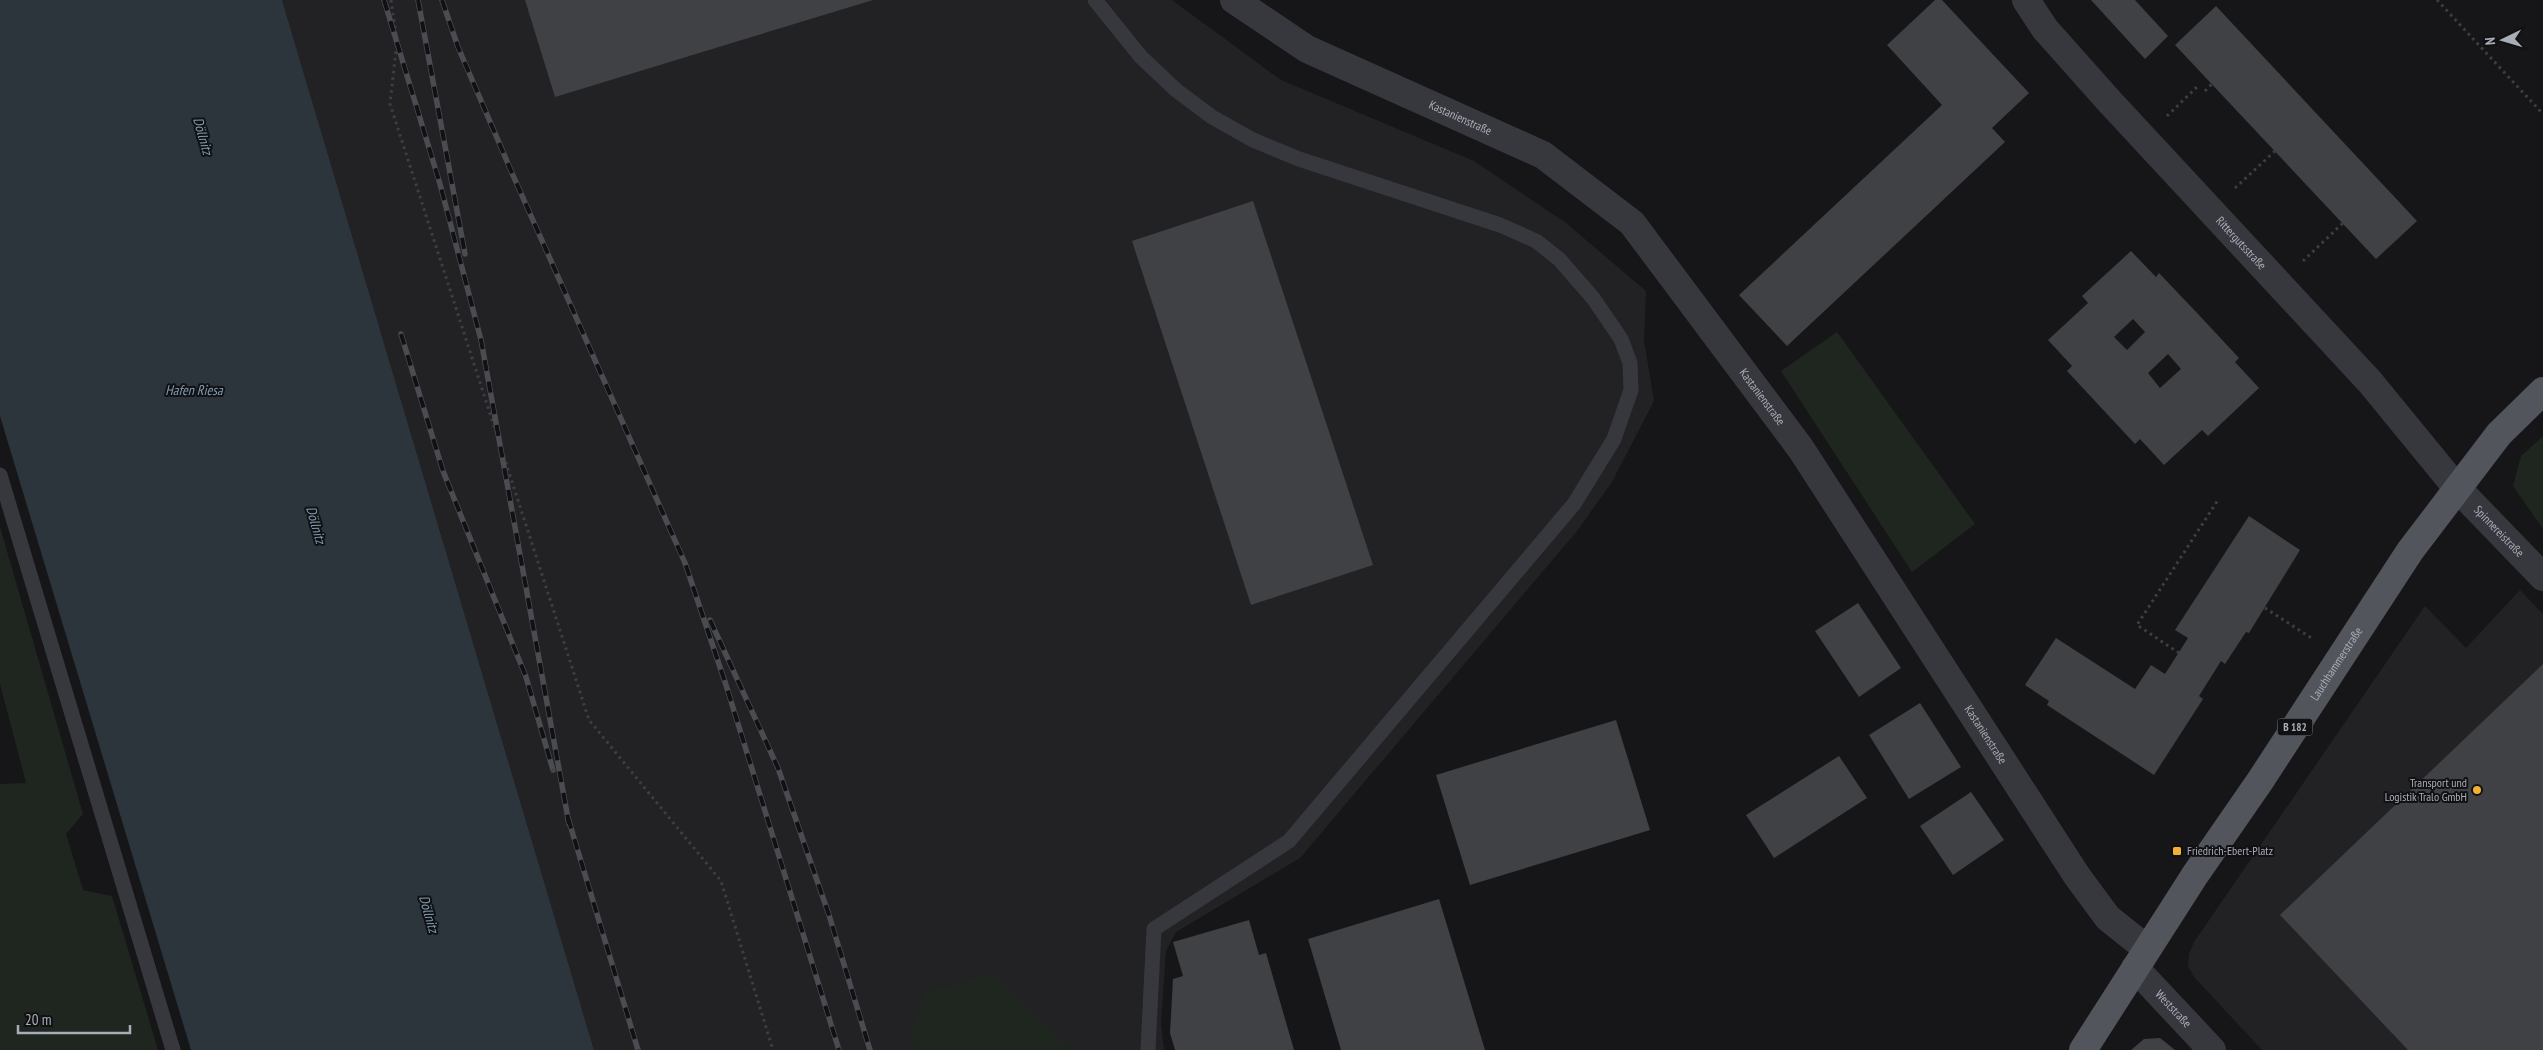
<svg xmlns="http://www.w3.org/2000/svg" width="2543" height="1050" font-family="'PT Sans Narrow',sans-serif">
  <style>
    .built { fill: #222225 }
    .green { fill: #1e261f }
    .water { fill: #2c353c }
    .building { fill: #404145; fill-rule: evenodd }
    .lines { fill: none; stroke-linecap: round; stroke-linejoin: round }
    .path { stroke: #3d3f44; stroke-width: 3; stroke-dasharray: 2.5 4; stroke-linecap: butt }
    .service { stroke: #37383d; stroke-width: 15 }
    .minor { stroke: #37383d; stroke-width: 28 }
    .primary { stroke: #53555c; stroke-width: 28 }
    .rail-casing { stroke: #4a4c52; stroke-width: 5.5 }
    .rail { stroke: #111113; stroke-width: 4; stroke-dasharray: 11; stroke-linecap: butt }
    .poi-dot { fill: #f2b134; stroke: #111113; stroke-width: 2 }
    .labels { text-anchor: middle; stroke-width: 4; stroke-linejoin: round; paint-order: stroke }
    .shield { fill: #111113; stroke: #7b7e86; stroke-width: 1 }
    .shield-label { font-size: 11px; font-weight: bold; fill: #a8adb8 }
    .street-label { font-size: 12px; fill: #a8adb8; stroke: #111113 }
    .poi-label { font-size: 12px; fill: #a8adb8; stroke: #111113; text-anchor: end }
    .water-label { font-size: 14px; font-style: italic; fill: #7f9bb3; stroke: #111113 }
  </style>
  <rect width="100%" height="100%" fill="#161618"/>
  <g class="built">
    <polygon points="282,0 1172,0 1281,80 1474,161 1566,223 1646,291 1644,340 1654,401 1612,482 1577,531 1300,858 1176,932 1166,951 1161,1023 1164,1050 594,1050"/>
    <polygon points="2520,590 2543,614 2543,1050 2262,1050 2194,977 2188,966 2189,954 2194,942 2425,606 2466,648"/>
  </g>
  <g class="green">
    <polygon points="1837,332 1975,524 1912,572 1781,371"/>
    <polygon points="2543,436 2543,529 2513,486 2521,456"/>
    <polygon points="0,527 83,814 66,834 83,890 112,896 158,1050 0,1050 0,784 26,783 0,684"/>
    <polygon points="993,973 1074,1050 915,1050 909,1034 925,992"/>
  </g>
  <polygon class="water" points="0,0 282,0 594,1050 191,1050 0,416"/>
  <g class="building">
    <polygon points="525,0 873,0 555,97"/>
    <polygon points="1935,0 1942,0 2029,93 1992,128 2005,142 1787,346 1739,295 1942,105 1887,45"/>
    <polygon points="2091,0 2135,0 2168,36 2145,59"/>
    <polygon points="2216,6 2417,221 2376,259 2175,45"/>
    <polygon points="1253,201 1373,565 1251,605 1132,241"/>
    <path d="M2131,251l25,26 3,-4 39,41 41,44 -4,4 24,26 -51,48 -6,-6 -38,35 -24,-26 -5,5 -68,-73 5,-5 -24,-26 40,-37 -6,-7zM2133,319l12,13 -18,18 -13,-13zM2168,354l13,15 -21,19 -12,-15z"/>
    <polygon points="2249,516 2300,550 2249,633 2246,632 2225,664 2221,661 2199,696 2203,699 2154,775 2047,705 2049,701 2025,685 2056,638 2135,689 2151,665 2165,674 2188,638 2175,630"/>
    <polygon points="1858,603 1901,668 1859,697 1815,631"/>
    <polygon points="2543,664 2543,1050 2408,1050 2280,915"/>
    <polygon points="1920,703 1961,767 1909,799 1869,735"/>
    <polygon points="1616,720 1650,830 1470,885 1436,775"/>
    <polygon points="1839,756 1867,798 1774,858 1746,815"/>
    <polygon points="1971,792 2004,840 1953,875 1920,826"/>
    <polygon points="1439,899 1485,1050 1341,1050 1308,939"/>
    <polygon points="1249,920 1259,955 1266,953 1294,1050 1175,1050 1170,1033 1173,979 1183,976 1173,942"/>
    <polygon points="2160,1038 2175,1050 2131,1050 2144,1039"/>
  </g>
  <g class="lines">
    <g class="path">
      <polyline points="391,0 397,41 390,104 589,720 721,881 773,1050"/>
      <polyline points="2437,0 2543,114"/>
      <polyline points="2205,91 2212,84"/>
      <polyline points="2167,116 2199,85"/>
      <polyline points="2235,188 2275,151"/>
      <polyline points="2303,261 2343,223"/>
      <polyline points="2265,608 2313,639"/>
      <polyline points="2179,653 2137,625 2218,500"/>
    </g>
    <g class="service">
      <polyline points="1095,0 1141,57 1176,90 1212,117 1253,140 1299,159 1500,225 1536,241 1559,259 1593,298 1621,339 1630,363 1631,390 1614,439 1574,504 1289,841 1154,929 1148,1050"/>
      <polyline points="0,475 173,1050"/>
    </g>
    <g class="minor">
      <path id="s1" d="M1234,0l73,49 236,106 89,68 169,226 276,427 31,42 39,31"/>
      <path id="s2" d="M2026,0l19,29 65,73 260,280 86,105 87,90"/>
      <path id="s3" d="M2135,968l77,82"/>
    </g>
    <path class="primary" id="s4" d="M2083,1050l112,-175 65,-94 150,-230 89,-117 44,-43"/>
    <defs>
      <g id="rail">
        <polyline points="384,0 440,184 481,340 569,824"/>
        <polyline points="418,0 465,254"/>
        <polyline points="442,0 458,47 512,173 685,563 726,685 839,1050"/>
        <polyline points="401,334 443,471 526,677 553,770"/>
        <polyline points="710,620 778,768 829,915 870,1050"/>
        <polyline points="568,818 638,1050"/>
      </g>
    </defs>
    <use href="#rail" class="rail-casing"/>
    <use href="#rail" class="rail"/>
  </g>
  <g class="poi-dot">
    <circle cx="2477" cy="790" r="5"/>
    <rect x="2172" y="846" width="10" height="10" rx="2.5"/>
  </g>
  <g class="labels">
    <rect class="shield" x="2277.5" y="718.5" width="35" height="17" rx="4"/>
    <g class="shield-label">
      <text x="2295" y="731">B 182</text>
    </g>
    <g class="street-label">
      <text dy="4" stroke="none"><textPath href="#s1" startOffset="256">Kastanienstraße</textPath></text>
      <text dy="4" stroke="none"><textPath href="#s2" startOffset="325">Rittergutsstraße</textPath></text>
      <text dy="4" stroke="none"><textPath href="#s1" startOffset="676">Kastanienstraße</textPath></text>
      <text dy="4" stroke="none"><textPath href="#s2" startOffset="712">Spinnereistraße</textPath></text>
      <text dy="4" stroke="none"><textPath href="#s4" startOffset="462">Lauchhammerstraße</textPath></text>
      <text dy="4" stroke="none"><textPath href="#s1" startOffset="1081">Kastanienstraße</textPath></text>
      <text dy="4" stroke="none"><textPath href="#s3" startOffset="56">Weststraße</textPath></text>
    </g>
    <g class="poi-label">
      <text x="2467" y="787">Transport und<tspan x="2467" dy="14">Logistik Tralo GmbH</tspan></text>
      <text x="2187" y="855" text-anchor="start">Friedrich-Ebert-Platz</text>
    </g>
    <g class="water-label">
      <text transform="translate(203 136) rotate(74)" y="5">Döllnitz</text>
      <text x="194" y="395">Hafen Riesa</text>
      <text transform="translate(316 525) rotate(74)" y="5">Döllnitz</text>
      <text transform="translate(429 914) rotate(74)" y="5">Döllnitz</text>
    </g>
  </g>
  <g transform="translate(2503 40) rotate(265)" stroke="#111113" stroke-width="4" paint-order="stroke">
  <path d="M0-4L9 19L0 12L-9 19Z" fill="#a8adb8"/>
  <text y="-8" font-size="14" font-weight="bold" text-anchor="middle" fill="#a8adb8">N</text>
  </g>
  <path d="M18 1025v8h112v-8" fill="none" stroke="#a8adb8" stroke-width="2.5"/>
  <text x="25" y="1025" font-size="15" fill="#a8adb8" stroke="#111113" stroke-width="4" paint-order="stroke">20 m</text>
</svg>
